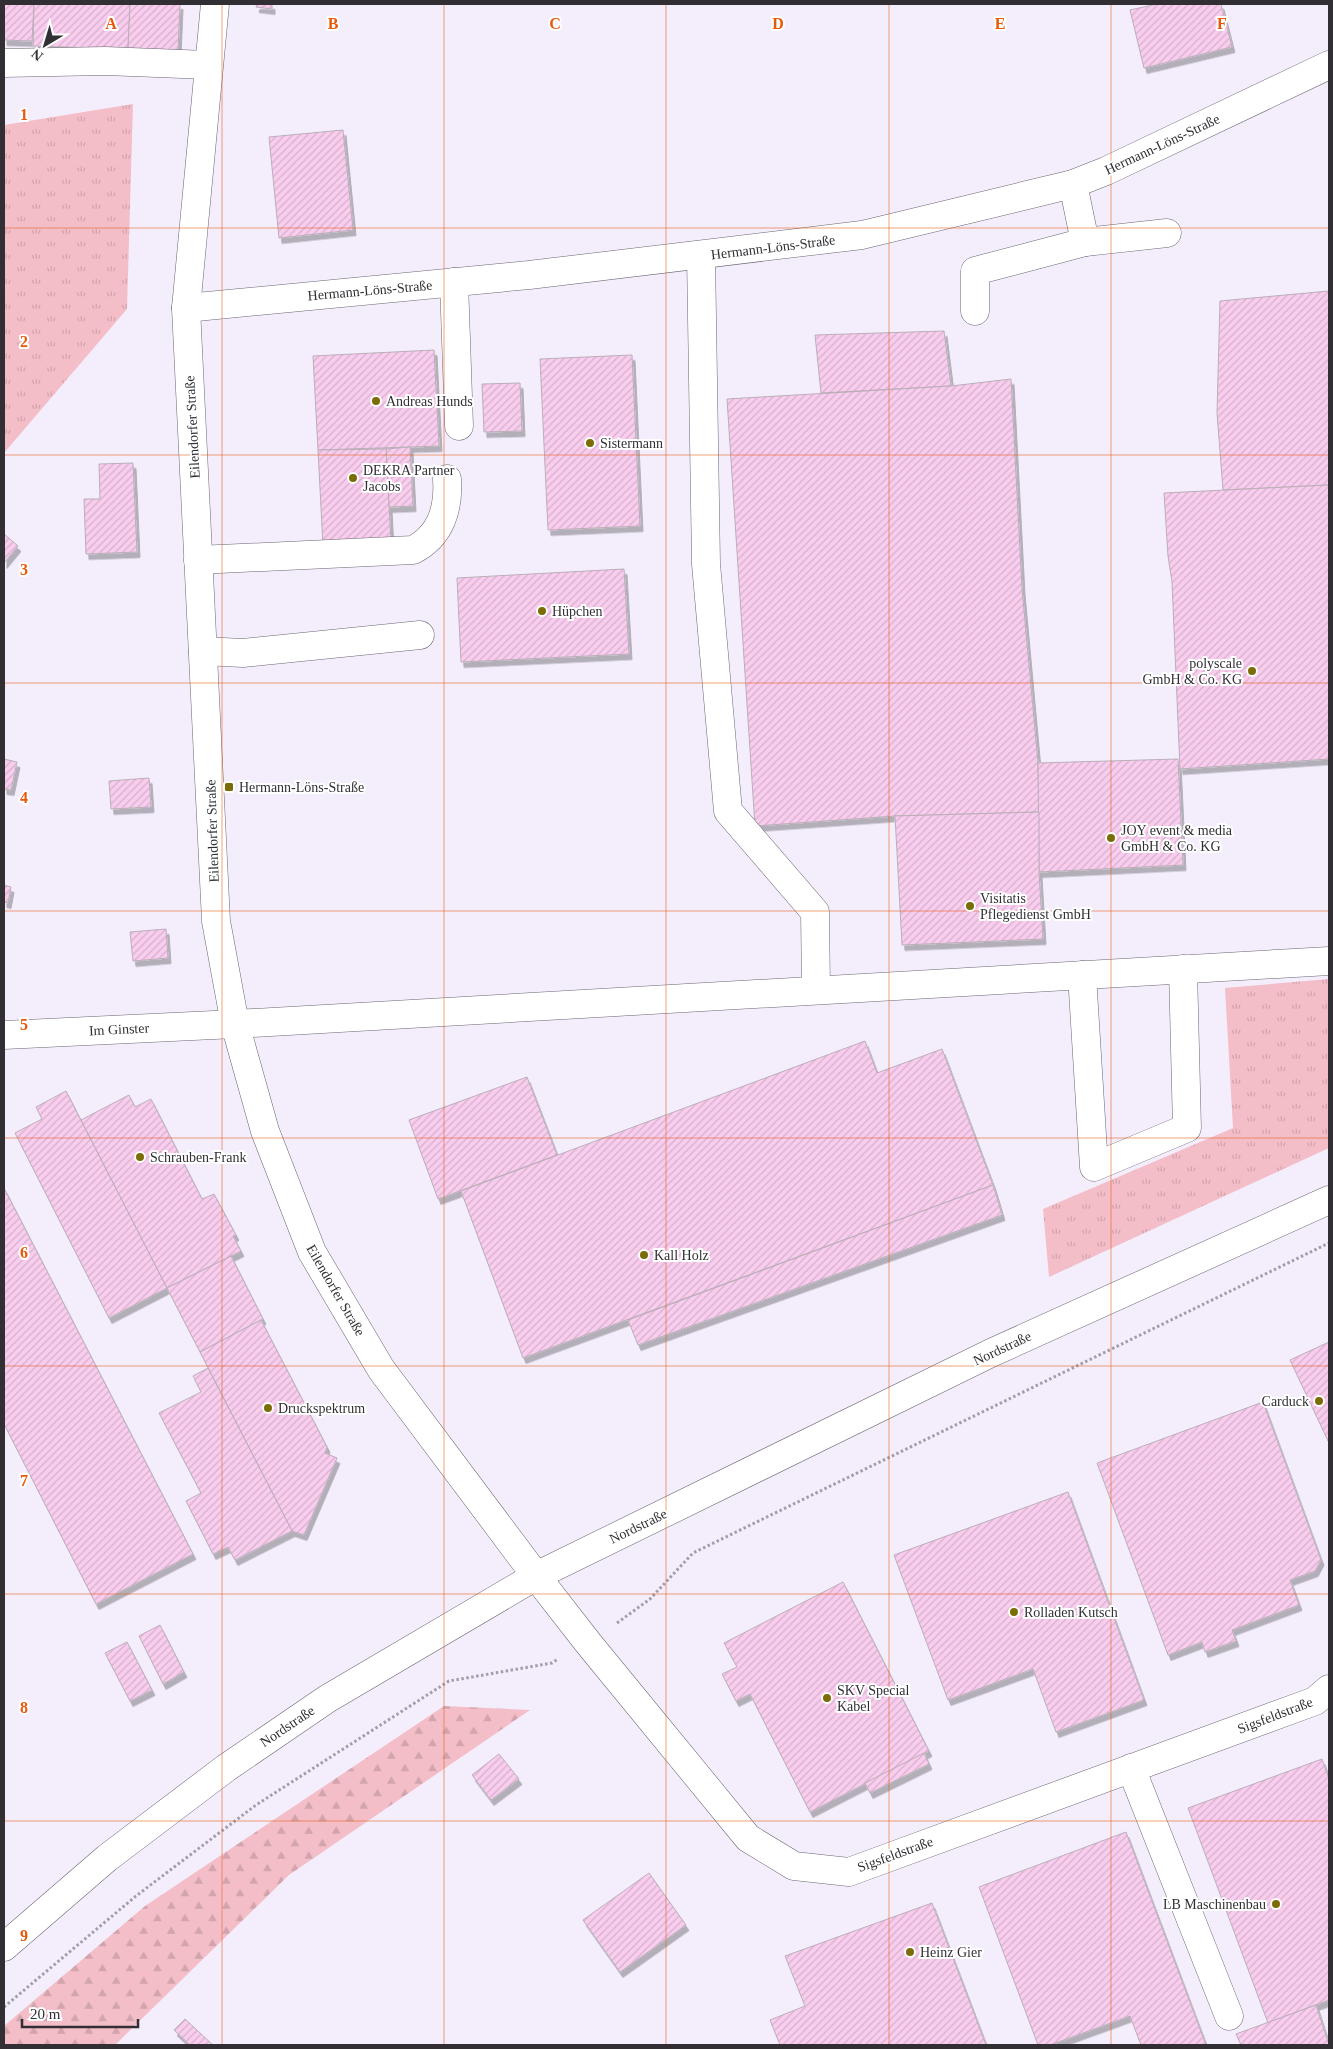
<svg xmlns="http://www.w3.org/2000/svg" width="1333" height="2049" font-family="Georgia,serif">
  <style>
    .grass { fill: url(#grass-tufts) }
    .forest { fill: url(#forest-firs) }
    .building { fill: url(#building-hatch); stroke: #bbaeb8; filter: url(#shadow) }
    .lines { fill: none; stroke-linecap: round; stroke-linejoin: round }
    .minor-casing { stroke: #6b6672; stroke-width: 29 }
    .path { stroke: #a29ea8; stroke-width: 3; stroke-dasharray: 2.5 2.5; stroke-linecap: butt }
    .minor { stroke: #fff; stroke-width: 28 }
    .grid { fill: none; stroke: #e8590c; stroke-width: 1; stroke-opacity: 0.55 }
    .poi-dot { fill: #7b6c05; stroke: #fff; stroke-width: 2 }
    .labels { text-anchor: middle; stroke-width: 4; stroke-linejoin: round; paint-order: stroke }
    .street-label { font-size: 14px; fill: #312f34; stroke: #fff }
    .poi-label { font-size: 14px; fill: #312f34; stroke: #fff; text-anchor: start }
    .grid-label { font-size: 16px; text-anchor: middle; font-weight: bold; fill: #e8590c; stroke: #fff; stroke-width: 4; stroke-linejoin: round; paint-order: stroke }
  </style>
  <defs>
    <pattern id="grass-tufts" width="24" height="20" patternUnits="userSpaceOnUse" patternTransform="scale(1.25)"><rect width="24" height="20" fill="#f4bec8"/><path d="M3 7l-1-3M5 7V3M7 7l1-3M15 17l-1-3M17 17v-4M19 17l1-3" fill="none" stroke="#d2a4ac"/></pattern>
    <pattern id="forest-firs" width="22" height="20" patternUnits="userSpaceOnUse" patternTransform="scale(1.25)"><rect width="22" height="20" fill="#f4bec8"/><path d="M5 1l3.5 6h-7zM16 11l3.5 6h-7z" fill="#d2a4ac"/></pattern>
    <pattern id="building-hatch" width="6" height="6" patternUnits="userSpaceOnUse" patternTransform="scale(1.25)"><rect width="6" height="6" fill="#f9cdee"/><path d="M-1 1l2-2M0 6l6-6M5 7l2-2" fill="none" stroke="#d6b0cd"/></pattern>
    <filter id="shadow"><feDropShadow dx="3" dy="5.5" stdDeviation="0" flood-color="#0004"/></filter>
  </defs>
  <rect width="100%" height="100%" fill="#f4eefc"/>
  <g class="grass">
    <polygon points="133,104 127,309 4,453 4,125"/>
    <polygon points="1329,979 1329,1148 1049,1277 1043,1209 1233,1128 1225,988"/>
  </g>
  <polygon class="forest" points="444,1706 530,1710 289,1875 115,2045 4,2045 4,2026 145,1906"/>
  <g class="building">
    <polygon points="4,4 34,4 32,41 4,40"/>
    <polygon points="34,4 130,4 128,49 33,46"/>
    <polygon points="130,4 180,4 178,50 128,49"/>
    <polygon points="257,4 272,4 272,9 256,7"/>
    <polygon points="1157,4 1221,4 1232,47 1144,68 1130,10"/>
    <polygon points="343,130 353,230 279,238 269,137"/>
    <polygon points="1329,291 1329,485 1223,490 1217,413 1220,301"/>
    <polygon points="944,331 951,386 821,393 815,335"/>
    <polygon points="434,350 439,446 318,450 313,356"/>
    <polygon points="632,355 640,526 548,530 540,359"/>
    <polygon points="1011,379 1022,589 1038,763 1039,812 895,816 755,826 727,399 951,386"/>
    <polygon points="520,383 522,431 484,432 482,384"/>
    <polygon points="410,447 413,506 389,507 386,449"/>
    <polygon points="386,449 391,543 323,546 318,450"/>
    <polygon points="133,463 137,552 86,554 84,499 100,499 99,464"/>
    <polygon points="1329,485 1329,759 1180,769 1172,582 1168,556 1164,493"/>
    <polygon points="4,534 18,546 4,563"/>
    <polygon points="624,569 629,654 461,662 457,578"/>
    <polygon points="4,759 17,762 11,790 4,789"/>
    <polygon points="1178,759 1183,865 1039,872 1038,763"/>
    <polygon points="149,778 151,807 111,809 109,781"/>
    <polygon points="1039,812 1039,872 1043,939 902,945 895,816"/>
    <polygon points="4,885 11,887 8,903 4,902"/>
    <polygon points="166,929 168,958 133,961 130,932"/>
    <polygon points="865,1041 877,1073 942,1049 993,1185 523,1358 461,1191"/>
    <polygon points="527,1077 557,1155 438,1199 409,1120"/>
    <polygon points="66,1091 167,1288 109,1318 15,1133 42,1119 36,1107"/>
    <polygon points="129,1095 135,1107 151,1099 202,1199 214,1194 236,1235 233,1236 241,1251 167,1288 81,1120"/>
    <polygon points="993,1185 1002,1215 638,1345 628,1320"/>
    <polygon points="4,1188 193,1554 96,1604 4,1424"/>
    <polygon points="231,1256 263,1319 200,1352 167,1288"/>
    <polygon points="261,1320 327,1447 325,1453 337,1458 304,1535 292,1531 200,1352"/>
    <polygon points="1329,1342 1329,1443 1290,1360"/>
    <polygon points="208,1368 292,1531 235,1560 228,1547 213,1554 186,1501 201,1493 159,1413 201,1392 193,1376"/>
    <polygon points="1263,1402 1321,1560 1315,1571 1290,1580 1299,1605 1232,1630 1236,1641 1205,1652 1202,1642 1168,1655 1097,1463"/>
    <polygon points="1068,1492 1144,1700 1056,1732 1033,1669 948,1700 894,1555"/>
    <polygon points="843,1582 929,1751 810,1812 750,1694 736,1701 722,1674 737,1667 724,1643"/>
    <polygon points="160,1625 184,1672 163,1684 139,1636"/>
    <polygon points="127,1642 152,1690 130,1701 105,1653"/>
    <polygon points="924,1753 929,1764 870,1793 865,1783"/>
    <polygon points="499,1754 519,1779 491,1800 472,1775"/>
    <polygon points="1322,1759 1329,1779 1329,2000 1268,2023 1188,1808"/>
    <polygon points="1126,1832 1206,2045 1141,2045 1130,2016 1050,2045 1038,2045 979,1887"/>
    <polygon points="649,1873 686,1925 620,1972 583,1920"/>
    <polygon points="932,1903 986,2045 780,2045 770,2020 805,2006 785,1956"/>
    <polygon points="1316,2005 1329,2045 1241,2045 1236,2034"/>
    <polygon points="185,2019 213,2045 190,2045 174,2030"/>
  </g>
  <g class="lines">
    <defs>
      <g id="minor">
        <polyline points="215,4 186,308 216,921 235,1024 265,1131 312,1252 381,1369 536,1576 589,1644 748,1838 794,1866 849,1872 1315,1701 1329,1689"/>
        <polyline points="4,63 105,61 208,65"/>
        <polyline points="1073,184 1085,242 1167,233"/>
        <polyline points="701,256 706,564 728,811 815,912 816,990"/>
        <polyline points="454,282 459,426"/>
        <polyline points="186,308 529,275 862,235 1073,184 1106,171 1329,65"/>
        <polyline points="975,311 975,271 1085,242"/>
        <path d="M198,560l215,-10c28,-14 36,-42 34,-71"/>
        <polyline points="203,651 243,653 420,635"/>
        <polyline points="1082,975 1094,1167 1187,1128 1183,969"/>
        <polyline points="4,1035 235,1024 1329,961"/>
        <polyline points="1131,1768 1229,2016"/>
        <polyline points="4,1947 107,1858 226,1768 327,1699 536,1576 991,1353 1329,1200"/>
      </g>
    </defs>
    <use href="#minor" class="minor-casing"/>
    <g class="path">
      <polyline points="617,1623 650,1599 693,1553 1329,1243"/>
      <polyline points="4,2007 136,1896 256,1805 449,1681 552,1663 558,1659"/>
    </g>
    <use href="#minor" class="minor"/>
  </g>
  <path class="grid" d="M222,4v2041M444,4v2041M666,4v2041M889,4v2041M1111,4v2041M4,228h1325M4,455h1325M4,683h1325M4,911h1325M4,1138h1325M4,1366h1325M4,1594h1325M4,1821h1325"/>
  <g class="poi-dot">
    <circle cx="376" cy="401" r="5"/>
    <circle cx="590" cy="443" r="5"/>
    <circle cx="353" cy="478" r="5"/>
    <circle cx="542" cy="611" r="5"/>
    <circle cx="1252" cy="671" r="5"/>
    <rect x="224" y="782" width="10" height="10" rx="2.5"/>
    <circle cx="1111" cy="838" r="5"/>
    <circle cx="970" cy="906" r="5"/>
    <circle cx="140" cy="1157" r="5"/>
    <circle cx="644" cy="1255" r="5"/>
    <circle cx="1319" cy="1401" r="5"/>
    <circle cx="268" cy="1408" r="5"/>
    <circle cx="1014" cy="1612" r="5"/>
    <circle cx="827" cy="1698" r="5"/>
    <circle cx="1276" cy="1904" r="5"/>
    <circle cx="910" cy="1952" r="5"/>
  </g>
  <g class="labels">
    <g class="street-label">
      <text transform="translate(1162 144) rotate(-25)" y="5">Hermann-Löns-Straße</text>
      <text transform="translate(773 247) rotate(-7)" y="5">Hermann-Löns-Straße</text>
      <text transform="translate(370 290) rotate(-5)" y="5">Hermann-Löns-Straße</text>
      <text transform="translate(192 427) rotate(-93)" y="5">Eilendorfer Straße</text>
      <text transform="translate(212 831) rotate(-92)" y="5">Eilendorfer Straße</text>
      <text transform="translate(119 1029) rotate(-3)" y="5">Im Ginster</text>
      <text transform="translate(336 1290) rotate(60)" y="5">Eilendorfer Straße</text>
      <text transform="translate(1002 1348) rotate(-25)" y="5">Nordstraße</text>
      <text transform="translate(638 1526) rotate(-26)" y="5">Nordstraße</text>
      <text transform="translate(1275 1715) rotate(-21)" y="5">Sigsfeldstraße</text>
      <text transform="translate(287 1726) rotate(-34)" y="5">Nordstraße</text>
      <text transform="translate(895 1854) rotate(-20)" y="5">Sigsfeldstraße</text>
    </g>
    <g class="poi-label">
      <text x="386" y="406">Andreas Hunds</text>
      <text x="600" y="448">Sistermann</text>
      <text x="363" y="475">DEKRA Partner<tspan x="363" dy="16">Jacobs</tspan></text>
      <text x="552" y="616">Hüpchen</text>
      <text x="1242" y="668" text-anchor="end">polyscale<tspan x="1242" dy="16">GmbH &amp; Co. KG</tspan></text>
      <text x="239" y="792">Hermann-Löns-Straße</text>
      <text x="1121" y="835">JOY event &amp; media<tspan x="1121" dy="16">GmbH &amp; Co. KG</tspan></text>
      <text x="980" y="903">Visitatis<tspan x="980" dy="16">Pflegedienst GmbH</tspan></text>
      <text x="150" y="1162">Schrauben-Frank</text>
      <text x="654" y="1260">Kall Holz</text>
      <text x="1309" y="1406" text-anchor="end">Carduck</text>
      <text x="278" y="1413">Druckspektrum</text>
      <text x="1024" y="1617">Rolladen Kutsch</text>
      <text x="837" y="1695">SKV Special<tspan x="837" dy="16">Kabel</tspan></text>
      <text x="1266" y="1909" text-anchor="end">LB Maschinenbau</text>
      <text x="920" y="1957">Heinz Gier</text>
    </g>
  </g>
  <g class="grid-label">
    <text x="111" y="29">A</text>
    <text x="333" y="29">B</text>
    <text x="555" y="29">C</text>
    <text x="778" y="29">D</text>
    <text x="1000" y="29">E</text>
    <text x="1222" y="29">F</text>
    <text x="24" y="120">1</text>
    <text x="24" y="347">2</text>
    <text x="24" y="575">3</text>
    <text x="24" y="803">4</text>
    <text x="24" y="1030">5</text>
    <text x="24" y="1258">6</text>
    <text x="24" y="1486">7</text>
    <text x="24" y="1713">8</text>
    <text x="24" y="1941">9</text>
  </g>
  <rect width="1333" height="2049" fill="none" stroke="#312f34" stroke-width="10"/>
  <g transform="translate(45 45) rotate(218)" stroke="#ffffff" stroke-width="4" paint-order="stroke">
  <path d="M0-4L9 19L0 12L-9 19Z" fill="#312f34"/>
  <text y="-8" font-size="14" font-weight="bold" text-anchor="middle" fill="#312f34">N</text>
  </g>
  <path d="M22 2019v8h116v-8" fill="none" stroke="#312f34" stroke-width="2.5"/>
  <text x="30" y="2019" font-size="15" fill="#312f34" stroke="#ffffff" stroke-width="4" paint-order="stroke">20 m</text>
</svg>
